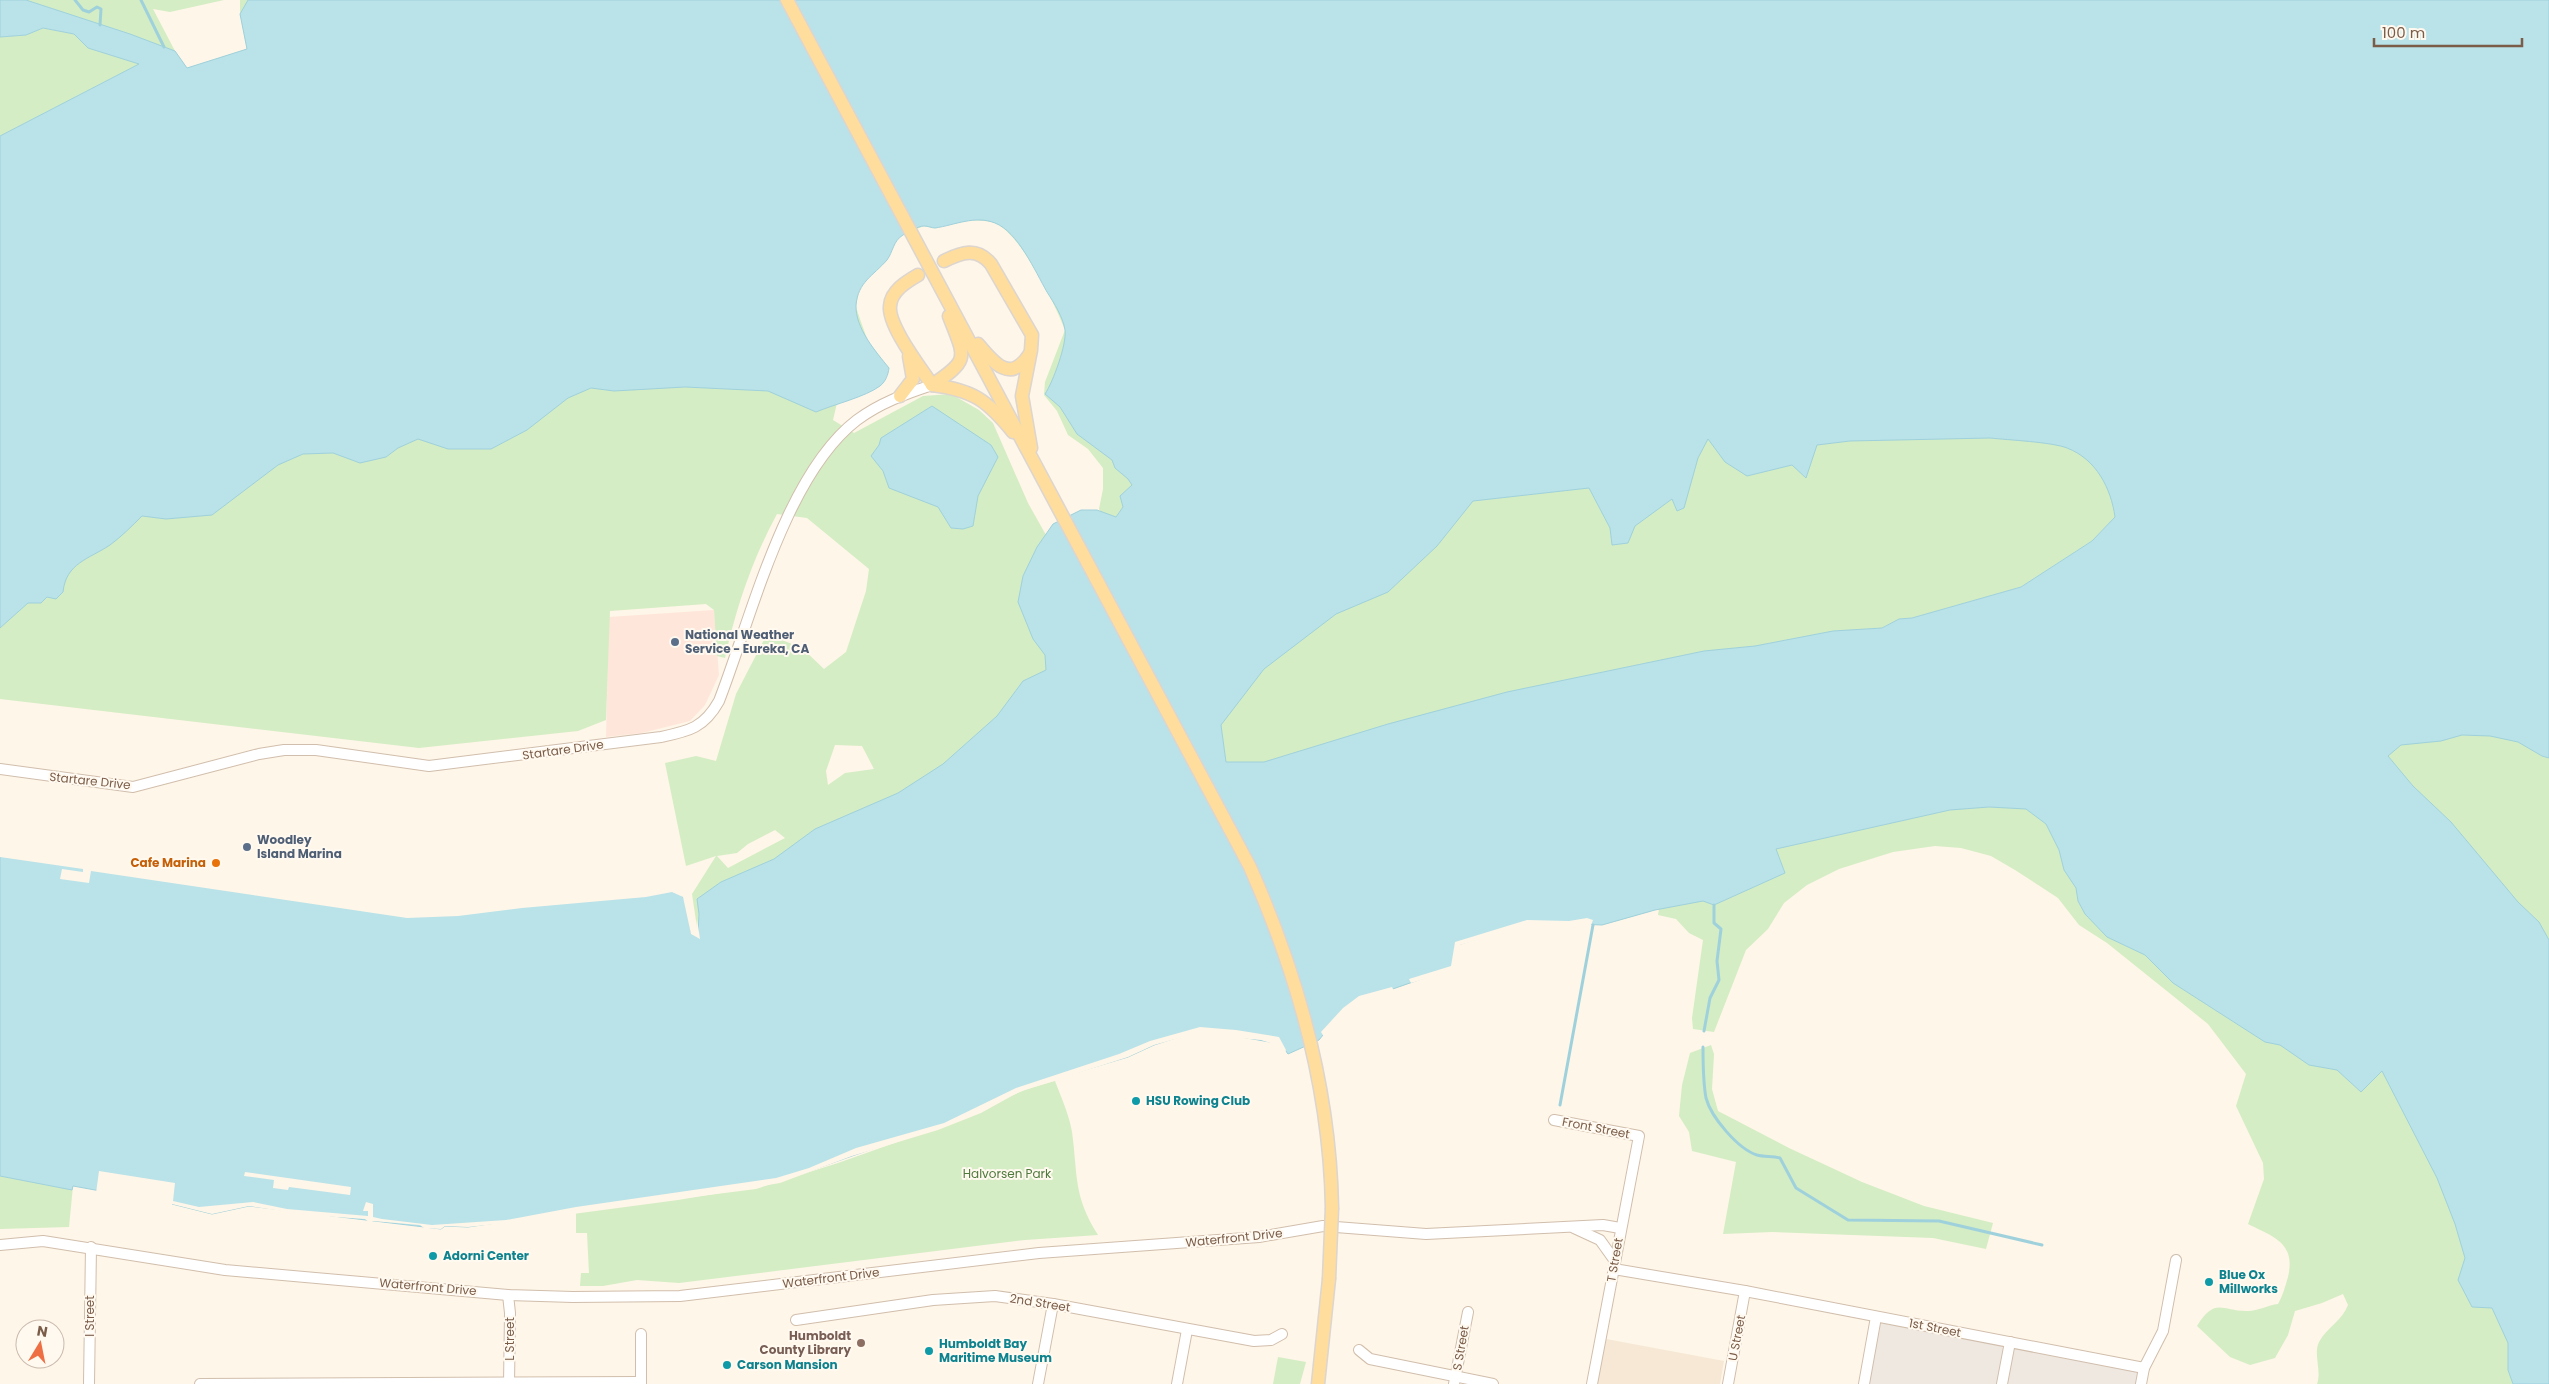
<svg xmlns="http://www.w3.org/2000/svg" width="2549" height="1384" font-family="Poppins,sans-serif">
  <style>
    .residential { fill: #f6e8d5 }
    .commercial { fill: #ffe6db }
    .industrial { fill: #eee8e1 }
    .green { fill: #d4edc4; fill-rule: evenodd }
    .water { fill: #bae2e9; stroke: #9fd1dc; fill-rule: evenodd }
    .pier { fill: #fef6e8 }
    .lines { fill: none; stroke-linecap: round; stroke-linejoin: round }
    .stream { stroke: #9fd1dc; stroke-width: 3 }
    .minor-casing { stroke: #d1beac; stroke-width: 12 }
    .major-casing { stroke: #dcd5d0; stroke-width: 15 }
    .minor { stroke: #fff; stroke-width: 10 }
    .major { stroke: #ffdd9d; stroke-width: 12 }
    .major-bridge-casing { stroke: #dcd5d0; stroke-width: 15; stroke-linecap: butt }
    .major-bridge { stroke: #ffdd9d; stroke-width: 12 }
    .service-dot { fill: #5c6f8a; stroke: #fff9ef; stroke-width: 2 }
    .food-dot { fill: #e8710a; stroke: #fff9ef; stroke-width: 2 }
    .culture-dot { fill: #0f9aa8; stroke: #fff9ef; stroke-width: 2 }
    .education-dot { fill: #8d6e63; stroke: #fff9ef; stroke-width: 2 }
    .labels { text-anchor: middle; stroke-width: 4; stroke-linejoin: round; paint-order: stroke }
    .service-label { font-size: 12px; font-weight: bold; fill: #4e5e75; stroke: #fff9ef; text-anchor: start }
    .street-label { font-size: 12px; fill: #7a5c49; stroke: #fff9ef }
    .food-label { font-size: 12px; font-weight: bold; fill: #c56008; stroke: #fff9ef; text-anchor: end }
    .culture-label { font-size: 12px; font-weight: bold; fill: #0d838f; stroke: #fff9ef; text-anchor: start }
    .park-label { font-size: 12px; fill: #4e7a3d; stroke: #fff9ef }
    .education-label { font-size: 12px; font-weight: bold; fill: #785e54; stroke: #fff9ef; text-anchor: end }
  </style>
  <rect width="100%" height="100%" fill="#fef6e8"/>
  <polygon class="residential" points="1606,1339 1724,1361 1720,1384 1597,1384"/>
  <polygon class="commercial" points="714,610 719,675 705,705 690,721 642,733 606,737 609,617"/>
  <polygon class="industrial" points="1881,1323 2139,1371 2137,1384 1868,1384"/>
  <g class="green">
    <polygon points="19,0 224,0 170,12 153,9 175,51 187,68 247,49 240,14 240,0 397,0 186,78"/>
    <path d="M2549,0l-434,517 -23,24 -71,46 -109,31 -13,1 -17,9 -644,155 -160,-97 -380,248 -6,-40 24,-38 -30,10 -21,-103 31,-7 20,5 20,-67 31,-60 35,14 22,21 22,-17 20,-61 3,-22 -62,-51 -30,-4c-25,46 -41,94 -52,144l-8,-2 -3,-46 -8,-6 -96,7 -4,109 -28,11 -159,17 -419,-49v-169l473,-243zM968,220c8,1 19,0 27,3 26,11 60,81 70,107l-20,52 -1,13 13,16 11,24 20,14 15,19v21l-4,20 2,3 -20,-2 -28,14 -7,11 -18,-32 -35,-80 -14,-13 -28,-16 -28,2 -69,37 -21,-13 4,-17c20,-7 46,-12 52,-35l-21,-27 -7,-19 -5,-15 3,-18 11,-14 17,-16 9,-18 6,-6 22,-9 10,2zM835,745l27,1 12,23 -29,4 -17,12 -2,-14zM775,830l10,8 -57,30 -11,-12 20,-3 11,-9z"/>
    <polygon points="43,28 74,34 88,48 101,52 113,49 159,55 0,158 0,37 26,35"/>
    <polygon points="2549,504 2549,1132 2412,824 2304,534"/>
    <path d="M2186,731l48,2 17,14 12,-4 4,11 13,15 36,31 35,50 22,38 62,151 16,58 21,109 69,178h-224c5,-13 -4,-30 2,-42 8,-15 23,-21 29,-37l-5,-11 -21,9 -27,8 -7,24 -13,23 -25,7 -20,-8 -33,-31c19,-30 25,-14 51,-15 10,0 20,-6 30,-7 5,-9 7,-17 10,-27 8,-34 -14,-40 -40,-53l16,-45 -1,-16 -27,-57 10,-32 -38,-50 -101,-81 -28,-18 -21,-27 -43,-28 -24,-14 -30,-8 -26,-2 -42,6 -54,17 -32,16 -23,18 -16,26 -22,21 -32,82 -21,-3 -1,-11 11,-78 -14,-7 -13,-14 -18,-4 1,-6 -57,16h-10l1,-5 -6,-2 -18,3 -42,-1 -72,22 -4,24 -41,13 1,4 -18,6 -1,-2c-19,5 -35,9 -50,22 -12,10 -18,22 -31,29l-11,-40 168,-69 190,-46 6,1 104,-35 7,-10 239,-77 63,-7 24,-14z"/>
    <polygon points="1711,1045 1714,1054 1712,1089 1718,1111 1789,1148 1862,1182 1924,1206 1993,1223 1986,1249 1933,1238 1772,1232 1723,1234 1736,1162 1692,1151 1689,1132 1679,1116 1682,1085 1690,1053"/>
    <path d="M1055,1081c6,16 14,33 17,51 6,44 1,63 26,103l-73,5 -346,43 -42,-3 -34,6h-23l1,-13h8l-2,-40h-11v-21l180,-23 82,-26 99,-35 90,-39z"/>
    <polygon points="0,1141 73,1186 69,1227 0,1229"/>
    <polygon points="1278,1357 1306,1362 1300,1384 1273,1384"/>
  </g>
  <g class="water">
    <path d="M0,0h26l104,34 45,17 12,17 60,-19 -7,-35 8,-14h2301v758l-7,-2 -24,-14 -28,-6 -28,-1 -21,6 -40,4 -13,11 25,30 38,36 67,80 21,20 10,18v444h-36l-5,-14v-27l-16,-35 -20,-1 -14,-27 7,-22 -10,-34 -18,-46 -55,-107 -21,21 -24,-22 -28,-5 -29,-20 -15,-3 -92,-59 -28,-28 -38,-18 -22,-23 -7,-13 -2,-13 -12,-18 -5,-20 -13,-26 -20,-15 -37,-2 -39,3 -174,39 9,24 -71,32 -11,-4 -48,9 -53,15 -74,-3 -73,24 -2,22 -89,31 -33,26 -12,15 -31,14 -7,-10 -68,-12h-19l-40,13 -26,12 -110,33 -35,20 -205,72 -310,45 -23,-1 -4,3 -192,-23 -37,8 -40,-10 -99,-18 -1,4 -72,-14v-324l416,63 261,-25 10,12 4,30 7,2 1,-20 -2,-15 24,-17 53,-23 41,-30 83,-36 45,-29 54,-48 26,-35 23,-11 -1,-15 -12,-16 -15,-37 5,-26 14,-29 16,-23 28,-14h16l19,7 7,-10 -3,-11 12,-11 -4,-6 -13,-11 -3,-8 -35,-26 -17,-27 -15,-13c8,-12 22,-50 20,-64 -2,-13 -11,-27 -18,-38 -12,-21 -29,-60 -52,-69 -20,-8 -40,2 -60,5 -3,0 -7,-2 -11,-2 -6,0 -16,6 -21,9 -10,6 -10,17 -16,25 -14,16 -29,22 -31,45 -1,23 20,47 33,63 -1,7 -3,13 -9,18 -15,11 -45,18 -64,26l-48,-21 -83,-4 -71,4 -23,-3 -23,10 -41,32 -36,19h-43l-30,-10 -20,9 -12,9 -26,6 -27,-10 -30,1 -25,11 -66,50 -46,4 -24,-3c-10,10 -21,21 -32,29 -21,14 -44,18 -47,47l-7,7 -9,-2 -6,6h-13l-28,25v-492l139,-72 -51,-16 -14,-14 -31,-6 -17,7 -26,2zM1990,438c18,2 62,4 77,10 29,11 44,40 48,69l-23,24 -71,46 -109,31 -13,1 -17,9 -49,3 -78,15 -51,5 -197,41 -119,32 -124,38h-38l-5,-37 43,-56 72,-55 52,-22 49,-46 36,-45 116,-13 21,40 2,17 16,-2 7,-17 37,-27 5,12 7,-3 14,-50 10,-19 17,23 22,14 45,-11 14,13 11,-33 33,-4z"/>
    <polygon points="932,406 991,445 998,457 978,496 973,526 963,529 951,528 938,507 889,488 883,471 871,456 879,445 881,438"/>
  </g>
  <g class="pier">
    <polygon points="0,850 416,912 677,887 689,902 693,930 696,931 697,919 700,939 691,934 683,897 672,892 646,897 522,908 458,916 407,918 91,871 89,883 60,879 62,869 83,872 83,869 0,857"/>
    <polygon points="1587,918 1593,920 1590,928 1528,925 1460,945 1457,948 1455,970 1411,983 1409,979 1451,966 1455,942 1527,920 1569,921"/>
    <polygon points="1392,987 1394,991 1365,1001 1349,1012 1324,1037 1321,1032 1343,1008 1359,996"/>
    <polygon points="1200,1027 1236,1030 1279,1037 1286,1050 1285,1053 1277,1045 1261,1040 1193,1034 1154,1045 1128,1057 1019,1092 981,1113 938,1130 852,1156 780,1183 678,1200 573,1214 507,1225 506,1223 468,1227 445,1226 441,1229 424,1228 420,1225 373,1221 370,1223 365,1219 307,1215 249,1206 212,1214 172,1204 172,1207 96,1193 99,1171 175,1183 173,1201 199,1207 253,1202 287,1209 368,1216 368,1211 363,1211 366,1202 373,1204 373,1217 382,1219 432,1225 506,1220 576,1207 776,1178 809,1168 856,1148 944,1123 1016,1088 1119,1054 1150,1041"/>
    <polygon points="245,1172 351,1187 350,1195 289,1187 288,1190 273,1188 274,1180 244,1176"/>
  </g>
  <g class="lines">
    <g class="stream">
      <polyline points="75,0 83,10 89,12 97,7 101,9 100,25"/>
      <polyline points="141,0 164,47"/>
      <polyline points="1704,1031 1710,998 1719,980 1717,961 1721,929 1714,923 1714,905"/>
      <path d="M1703,1047c0,16 0,35 3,51 5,19 32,51 51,57 7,2 15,1 23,3l16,30 52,32 91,1 103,24"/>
      <polyline points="1560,1105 1593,925"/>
    </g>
    <defs>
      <g id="minor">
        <path d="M0,769l133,18 126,-33 25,-4h32l113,16 232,-29c28,-6 43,-9 58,-36 32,-82 66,-226 138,-281 23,-17 48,-26 75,-35"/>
        <polyline points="1554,1120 1639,1136 1592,1384"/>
        <polyline points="1574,1228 1600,1240 1615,1261"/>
        <polyline points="0,1245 43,1241 225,1270 508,1295 573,1297 680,1296 1039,1253 1259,1237 1323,1226 1426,1234 1603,1225 1620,1228"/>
        <polyline points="1614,1269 1745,1291 2144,1368 2163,1331 2176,1260"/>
        <polyline points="508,1295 510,1313 509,1384"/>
        <polyline points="796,1320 933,1300 995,1296 1053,1304 1254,1341 1271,1340 1282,1334"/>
        <polyline points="1359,1350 1370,1359 1493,1384"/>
        <polyline points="89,1384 91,1247"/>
        <polyline points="200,1384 641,1382"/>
        <polyline points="641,1384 641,1334"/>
        <polyline points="1038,1384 1053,1304"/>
        <polyline points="1177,1384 1187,1330"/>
        <polyline points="1454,1384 1468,1312"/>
        <polyline points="1728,1384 1745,1291"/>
        <polyline points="1864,1384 1876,1317"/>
        <polyline points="2002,1384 2010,1342"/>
        <polyline points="2141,1384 2144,1368"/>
      </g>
      <g id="major">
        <path d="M787,0l463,867c48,108 80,222 82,341"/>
        <path d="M944,261c18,-9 33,-14 47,3l41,71 -1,15 -9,46 9,52"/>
        <path d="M918,275c-12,7 -27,16 -28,31 -2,20 31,62 42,79"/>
        <path d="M978,344c15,18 32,40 51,11"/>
        <path d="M932,385c41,5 55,15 81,47"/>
        <path d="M932,385c39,-26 33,-27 17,-69"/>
        <polyline points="900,396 913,379 909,356"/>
        <polyline points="1318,1384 1329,1279"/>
      </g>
    </defs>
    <use href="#minor" class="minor-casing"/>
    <use href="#major" class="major-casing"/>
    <use href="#minor" class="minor"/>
    <use href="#major" class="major"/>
    <defs>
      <polyline id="major-bridge" points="1329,1279 1332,1208"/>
    </defs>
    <use href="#major-bridge" class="major-bridge-casing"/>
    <use href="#major-bridge" class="major-bridge"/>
  </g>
  <g class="service-dot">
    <circle cx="675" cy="642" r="5"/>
    <circle cx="247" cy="847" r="5"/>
  </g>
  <circle class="food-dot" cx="216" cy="863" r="5"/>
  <g class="culture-dot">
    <circle cx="1136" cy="1101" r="5"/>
    <circle cx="433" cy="1256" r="5"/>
    <circle cx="2209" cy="1282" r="5"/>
    <circle cx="929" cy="1351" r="5"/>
    <circle cx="727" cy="1365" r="5"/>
  </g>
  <circle class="education-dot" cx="861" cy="1343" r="5"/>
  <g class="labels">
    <g class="service-label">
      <text x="685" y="639">National Weather<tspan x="685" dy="14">Service - Eureka, CA</tspan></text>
      <text x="257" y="844">Woodley<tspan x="257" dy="14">Island Marina</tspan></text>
    </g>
    <g class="street-label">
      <text transform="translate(563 750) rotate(-8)" y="4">Startare Drive</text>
      <text transform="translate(90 781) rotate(6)" y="4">Startare Drive</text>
      <text transform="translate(1596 1128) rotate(11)" y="4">Front Street</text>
      <text transform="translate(1234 1238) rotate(-6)" y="4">Waterfront Drive</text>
      <text transform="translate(1615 1260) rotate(-80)" y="4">T Street</text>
      <text transform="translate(831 1278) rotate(-7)" y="4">Waterfront Drive</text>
      <text transform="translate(428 1287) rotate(5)" y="4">Waterfront Drive</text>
      <text transform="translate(1040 1303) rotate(9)" y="4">2nd Street</text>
      <text transform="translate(90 1316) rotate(-90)" y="4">I Street</text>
      <text transform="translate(1935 1328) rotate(11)" y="4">1st Street</text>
      <text transform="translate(1737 1338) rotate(-79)" y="4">U Street</text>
      <text transform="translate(510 1339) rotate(-90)" y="4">L Street</text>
      <text transform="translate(1461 1348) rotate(-80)" y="4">S Street</text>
    </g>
    <g class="food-label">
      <text x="206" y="867">Cafe Marina</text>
    </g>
    <g class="culture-label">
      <text x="1146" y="1105">HSU Rowing Club</text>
      <text x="443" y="1260">Adorni Center</text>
      <text x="2219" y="1279">Blue Ox<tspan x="2219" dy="14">Millworks</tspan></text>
      <text x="939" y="1348">Humboldt Bay<tspan x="939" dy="14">Maritime Museum</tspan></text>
      <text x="737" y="1369">Carson Mansion</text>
    </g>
    <g class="park-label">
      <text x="1007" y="1178">Halvorsen Park</text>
    </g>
    <g class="education-label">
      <text x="851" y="1340">Humboldt<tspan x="851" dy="14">County Library</tspan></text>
    </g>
  </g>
  <g transform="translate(40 1344) rotate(10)"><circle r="24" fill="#fff9ef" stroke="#cabaad"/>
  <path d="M0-4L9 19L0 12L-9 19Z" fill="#ef6f45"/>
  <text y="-8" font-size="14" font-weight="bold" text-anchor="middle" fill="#7a5c49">N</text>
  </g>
  <path d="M2374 38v8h148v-8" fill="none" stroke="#7a5c49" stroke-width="2.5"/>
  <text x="2382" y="38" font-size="15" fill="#7a5c49" stroke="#fff9ef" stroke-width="4" paint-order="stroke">100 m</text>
</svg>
